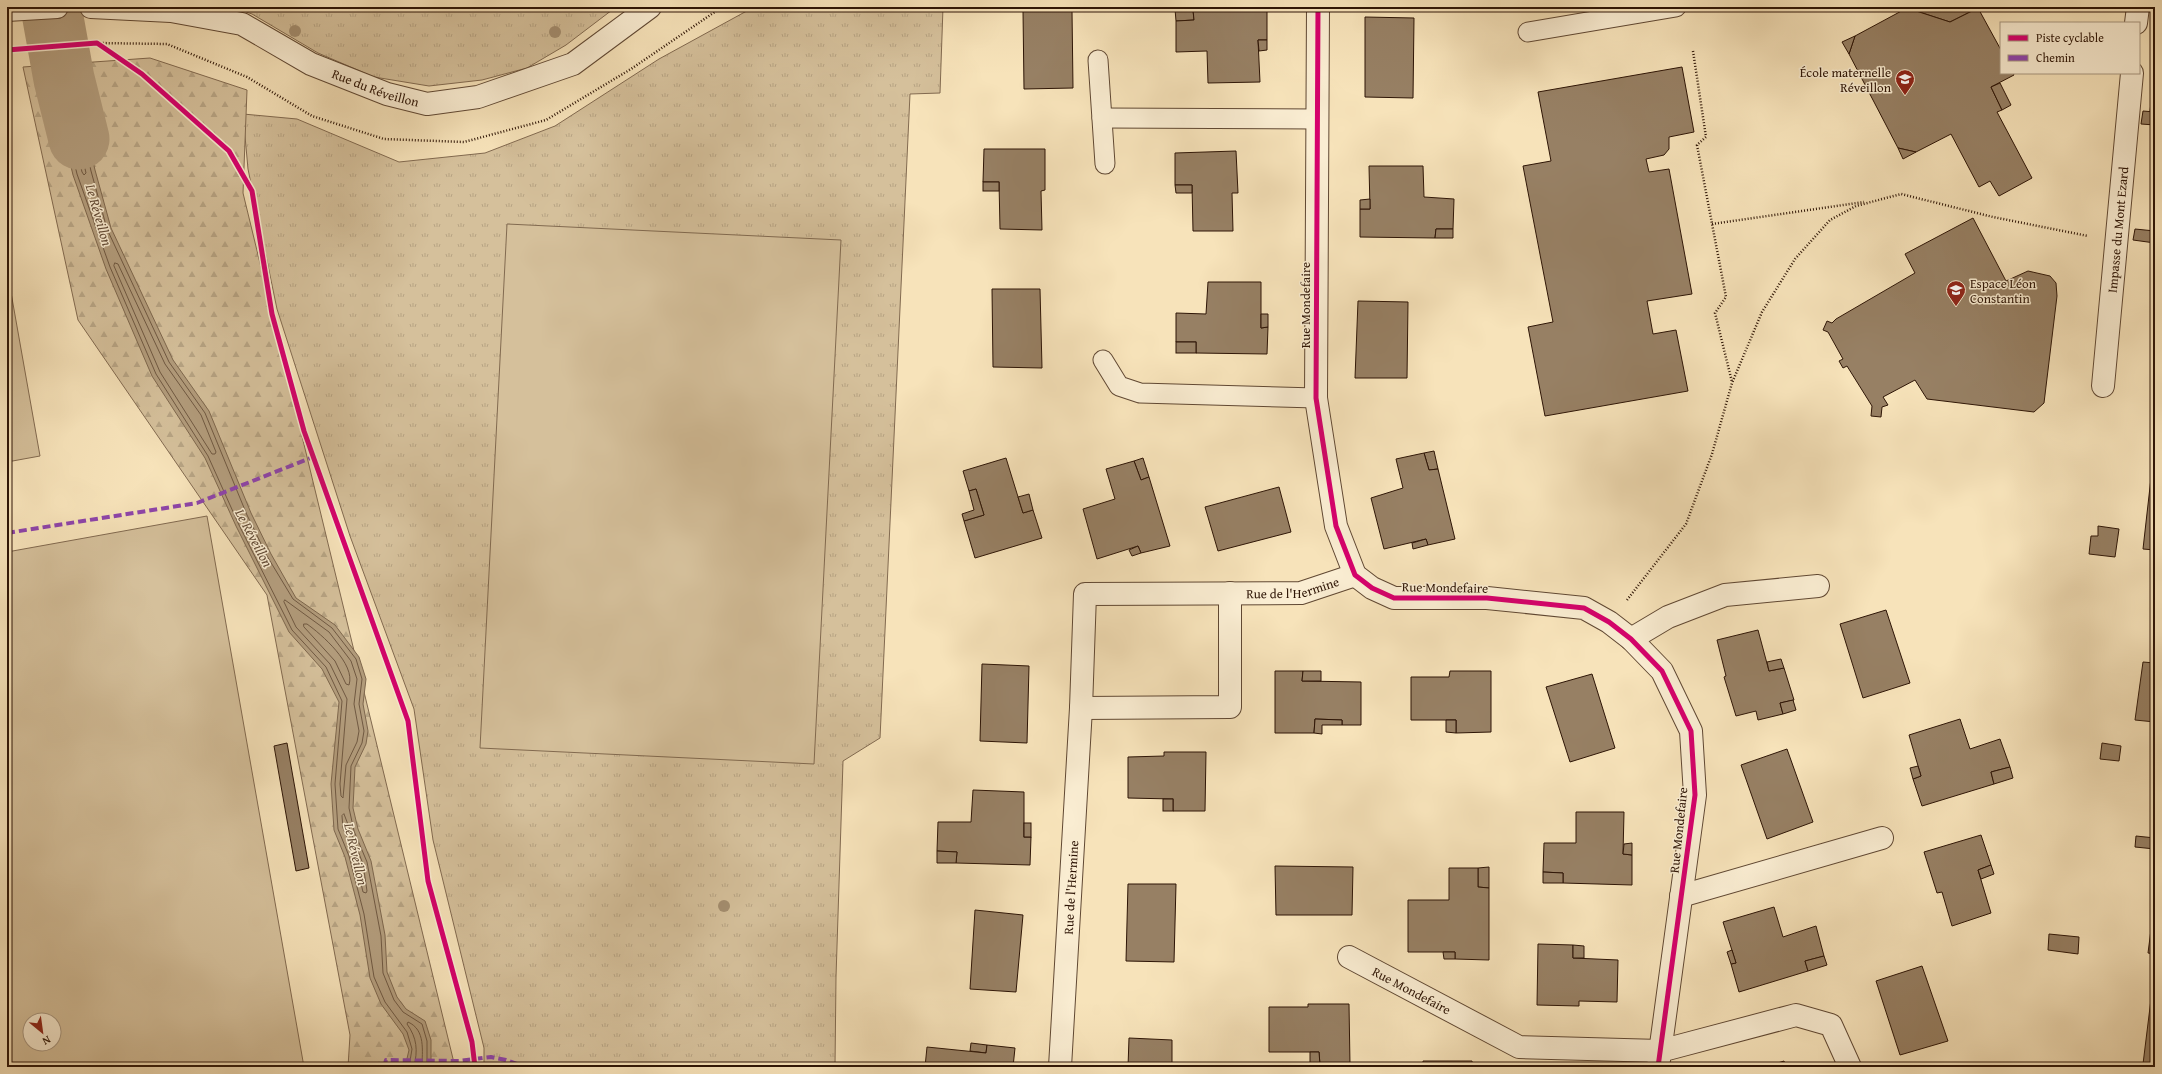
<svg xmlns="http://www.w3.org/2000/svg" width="2162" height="1074" font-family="'Gentium Book Plus',serif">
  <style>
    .grass { fill: url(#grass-tufts); stroke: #826a50 }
    .forest { fill: url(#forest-firs); stroke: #826a50 }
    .pitch { fill: #d5c09b; stroke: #826a50; fill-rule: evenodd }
    .water { fill: #b39d7d; stroke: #7e674d }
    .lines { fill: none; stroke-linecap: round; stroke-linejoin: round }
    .shore { stroke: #705942; stroke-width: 1 }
    .river { stroke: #b39d7d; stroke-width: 61 }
    .building { fill: #978064; stroke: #2e1506 }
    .lane-casing { stroke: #604833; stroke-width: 21 }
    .street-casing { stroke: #604833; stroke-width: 24 }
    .path { stroke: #2e1506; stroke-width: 2.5; stroke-dasharray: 1 2; stroke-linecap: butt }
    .lane { stroke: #faedd2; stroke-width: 19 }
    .street { stroke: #faedd2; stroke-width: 22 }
    .quiet { stroke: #8e44ad; stroke-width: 4; stroke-dasharray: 8 4; stroke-linecap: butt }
    .cycleway-casing { stroke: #faedd2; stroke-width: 8 }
    .cycleway { stroke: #d6006c; stroke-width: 5 }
    .tree { fill: #a48e70 }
    .labels { text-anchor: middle; stroke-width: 3; stroke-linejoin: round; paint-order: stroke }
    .poi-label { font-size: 13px; fill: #2e1506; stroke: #faedd2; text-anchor: end }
    .street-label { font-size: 13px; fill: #2e1506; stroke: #faedd2 }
    .water-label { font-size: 14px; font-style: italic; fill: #634b36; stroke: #faedd2 }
  </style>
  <defs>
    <pattern id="grass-tufts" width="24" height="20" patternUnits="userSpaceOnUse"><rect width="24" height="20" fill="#d5c09b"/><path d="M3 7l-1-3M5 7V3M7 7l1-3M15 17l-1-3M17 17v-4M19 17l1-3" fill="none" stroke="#b7a484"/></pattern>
    <pattern id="forest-firs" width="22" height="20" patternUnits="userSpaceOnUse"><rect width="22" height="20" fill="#d5c09b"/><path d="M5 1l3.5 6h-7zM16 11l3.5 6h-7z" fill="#b7a484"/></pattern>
  </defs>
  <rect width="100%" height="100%" fill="#f7e3ba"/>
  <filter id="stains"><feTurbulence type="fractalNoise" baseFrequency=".005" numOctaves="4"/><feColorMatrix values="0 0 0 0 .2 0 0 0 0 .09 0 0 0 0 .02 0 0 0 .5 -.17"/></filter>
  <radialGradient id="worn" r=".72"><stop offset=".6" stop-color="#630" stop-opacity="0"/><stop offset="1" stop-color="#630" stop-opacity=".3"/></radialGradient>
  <g class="grass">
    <polygon points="232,7 616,7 566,45 527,68 482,80 429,86 374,77 318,53 252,14"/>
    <polygon points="754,7 943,7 940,93 910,94 880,738 843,761 836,977 835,1067 484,1067 484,1048 433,840 414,709 350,536 277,309 248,169 243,114 297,119 399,162 485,153 555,126 659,59"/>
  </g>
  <polygon class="forest" points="150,58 247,90 243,193 455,1067 348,1067 350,1035 267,595 78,320 23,67"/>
  <g class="pitch">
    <polygon points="507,224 841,240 814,764 480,748"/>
    <polygon points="7,270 40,456 7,462"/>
    <path d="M207,516l97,551h-297v-515zM30,1020h24v24h-24z"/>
  </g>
  <polygon class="water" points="78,55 74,80 95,170 111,228 173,360 209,411 251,513 271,554 296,598 335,625 359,657 366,679 363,704 368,731 366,744 355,767 353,808 358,829 371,861 385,935 387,972 397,997 406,1009 425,1021 431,1040 431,1067 405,1067 409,1050 403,1034 381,1004 370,978 360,915 345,857 334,830 331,784 339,702 322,669 289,632 236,526 205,458 152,376 106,269 73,175 45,58"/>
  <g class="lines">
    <g class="shore">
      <polygon points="65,65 67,67 65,82 86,173 84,175 82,172 57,68 58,66"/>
      <polygon points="115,263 118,264 165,364 201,415 216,452 215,454 212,454 160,372 114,266"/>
      <polygon points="285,600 329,632 351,661 357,679 354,704 359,731 357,742 346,765 343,798 341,796 340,784 347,699 330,664 296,627 284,602"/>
      <path d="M304,624h3c14,10 49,40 42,61l-3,-1 -11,-23 -31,-34z"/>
      <polygon points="344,814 363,864 367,891 366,893 363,892 354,854 343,828 342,816"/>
      <polyline points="409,1067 412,1049 407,1032 385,1002 374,977 364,914 349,856 338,829 335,784 342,701 326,667 292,630 239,525 208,456 156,374 110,267 77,174 51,64 52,62 72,61 70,81 91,171 107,229 169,362 205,413 247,515 267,556 293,599 332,628 356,659 362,679 359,704 364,731 362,743 351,766 349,808 354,831 367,862 381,936 383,973 394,1000 403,1012 422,1024 427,1041 427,1067"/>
      <path d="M414,1067c4,-17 3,-29 -7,-43l1,-2c18,8 14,29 14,45"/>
    </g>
    <polyline class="river" points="51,7 64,79 79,139"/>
  </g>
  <g class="building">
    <polygon points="1910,7 1959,7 1961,11 1970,7 1978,8 1950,22 1907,8"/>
    <polygon points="1907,8 1950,22 1978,8 2001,50 2001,73 2013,73 2014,75 1991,87 2002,110 1997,112 2032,178 1999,196 1990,181 1979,187 1951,134 1916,152 1898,148 1849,54 1855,36"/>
    <polygon points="1175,9 1193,10 1194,20 1176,21"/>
    <polygon points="1267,9 1267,40 1258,40 1260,82 1208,83 1207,51 1176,52 1176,21 1194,20 1193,10"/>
    <polygon points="1023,11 1072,11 1073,88 1024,89"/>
    <polygon points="1365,17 1414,18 1413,98 1365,97"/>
    <polygon points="1855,36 1849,54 1842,42"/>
    <polygon points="1258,40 1267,40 1267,50 1259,51"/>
    <polygon points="1682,67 1694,132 1669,137 1669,149 1664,155 1646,159 1649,172 1669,169 1692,294 1647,301 1653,334 1676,330 1688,391 1545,416 1528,327 1553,322 1523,166 1551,161 1538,92"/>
    <polygon points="2155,68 2155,112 2150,111"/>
    <polygon points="2000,83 2011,105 2002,110 1991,87"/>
    <polygon points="2143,111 2155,112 2155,125 2141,124"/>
    <polygon points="1898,148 1916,152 1903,159"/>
    <polygon points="984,149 1045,149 1045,190 1041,191 1042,230 1000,229 999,182 983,182"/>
    <polygon points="1236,151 1238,193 1232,193 1233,231 1193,231 1192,185 1175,185 1175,153"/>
    <polygon points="1369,166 1423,166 1424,197 1454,199 1453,229 1436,229 1435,238 1360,237 1360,209 1370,209"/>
    <rect x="983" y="182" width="16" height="9"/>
    <polygon points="1175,185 1192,185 1192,193 1176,193"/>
    <polygon points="1370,199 1370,209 1360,209 1360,200"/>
    <polygon points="1973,218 2006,281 2028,271 2050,276 2056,283 2057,296 2044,403 2034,412 1927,399 1915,380 1883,397 1888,405 1882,407 1881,417 1871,416 1872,406 1847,366 1843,368 1839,361 1843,359 1828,332 1823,330 1827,321 1832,323 1836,319 1915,273 1905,254"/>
    <polygon points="1436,229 1453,229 1453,238 1435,238"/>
    <polygon points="2135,229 2155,231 2155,243 2133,240"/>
    <polygon points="1208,282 1261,282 1261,328 1268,327 1267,354 1196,353 1196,342 1176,342 1176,313 1206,314"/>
    <polygon points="992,289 1040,289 1042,368 993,367"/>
    <polygon points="1358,301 1408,302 1407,378 1355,378"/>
    <polygon points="1261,314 1268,314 1268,327 1261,328"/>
    <rect x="1176" y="342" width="20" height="11"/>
    <polygon points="1434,451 1438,469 1429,470 1424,453"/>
    <polygon points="1424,453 1429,470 1438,469 1455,539 1428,545 1426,539 1384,549 1371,498 1403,488 1396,459"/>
    <polygon points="1006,458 1023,513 1033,510 1042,538 975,558 964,521 984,515 976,489 969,491 963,471"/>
    <polygon points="1143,458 1149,477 1141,480 1134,461"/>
    <polygon points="1134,461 1141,480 1149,477 1170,546 1141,553 1138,546 1097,559 1083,509 1115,499 1106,469"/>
    <polygon points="2151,478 2155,478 2155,550 2143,549"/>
    <polygon points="1279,487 1291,532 1218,551 1205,507"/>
    <polygon points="976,489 984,515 964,521 962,514 974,510 969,491"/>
    <polygon points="1029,494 1033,510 1023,513 1018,497"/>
    <polygon points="2098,526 2119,529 2115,557 2089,554 2091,536 2098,536"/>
    <polygon points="1426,539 1428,545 1413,549 1412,543"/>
    <polygon points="1138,546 1141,553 1132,556 1129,550"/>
    <polygon points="1886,610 1910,683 1863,698 1840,624"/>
    <polygon points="1758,630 1769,671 1784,668 1794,700 1780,703 1783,714 1758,720 1756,711 1736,716 1724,677 1726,676 1717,640"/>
    <polygon points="1781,659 1784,668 1769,671 1767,662"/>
    <polygon points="2143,662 2155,663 2155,722 2135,720"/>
    <polygon points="982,664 1029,666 1027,743 980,741"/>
    <polygon points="1275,671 1303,671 1302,681 1361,682 1361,725 1342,725 1342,720 1315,719 1314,733 1275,733"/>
    <polygon points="1303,671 1321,671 1321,681 1302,681"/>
    <polygon points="1450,671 1491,671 1491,732 1456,733 1456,720 1411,720 1411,677 1449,677"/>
    <polygon points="1592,674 1615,748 1570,762 1546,687"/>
    <polygon points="1793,700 1796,710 1783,714 1780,703"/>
    <polygon points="1315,719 1342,720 1342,725 1322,725 1322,734 1314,733"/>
    <polygon points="1960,719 1970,749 2000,739 2010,767 1991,772 1994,784 1922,806 1913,779 1921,776 1909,735"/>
    <polygon points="1446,720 1456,720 1456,733 1446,732"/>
    <polygon points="287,743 309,868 296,871 274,746"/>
    <polygon points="2102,743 2121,746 2119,761 2100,759"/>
    <polygon points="1787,749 1813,822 1767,839 1741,765"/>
    <polygon points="1164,752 1206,752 1205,811 1173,811 1173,799 1128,798 1128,757 1164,756"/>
    <polygon points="1918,766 1921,776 1913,779 1910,768"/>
    <polygon points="2010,767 2013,778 1994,784 1991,772"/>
    <polygon points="973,790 1024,792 1024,837 1031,837 1030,865 956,863 957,852 937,851 938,822 971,822"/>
    <rect x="1163" y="799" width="10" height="12"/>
    <polygon points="1576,812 1624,812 1623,854 1632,855 1632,885 1563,883 1563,873 1543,872 1544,843 1576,843"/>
    <rect x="1024" y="823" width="7" height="14"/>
    <polygon points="1981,835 1991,865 1978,870 1991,913 1952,926 1942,892 1937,893 1924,852"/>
    <polygon points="2136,836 2155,838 2155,849 2135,847"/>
    <polygon points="1632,843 1632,855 1623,854 1624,844"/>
    <polygon points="937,851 957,852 956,863 937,863"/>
    <polygon points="1991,865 1994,874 1981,879 1978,870"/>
    <polygon points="1275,866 1353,867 1352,915 1276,915"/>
    <polygon points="1489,867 1489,888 1478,887 1478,868"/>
    <polygon points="1449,868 1478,868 1478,887 1489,888 1489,960 1455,959 1455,952 1408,952 1408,900 1449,900"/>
    <polygon points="1543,872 1563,873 1563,883 1543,883"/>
    <polygon points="1128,884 1176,884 1174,962 1126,961"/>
    <polygon points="1774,907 1783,937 1816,926 1824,956 1805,961 1808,971 1739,992 1731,964 1736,963 1723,922"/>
    <polygon points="975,910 1023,915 1016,992 970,989"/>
    <polygon points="2153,914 2155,914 2155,954 2148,953"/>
    <polygon points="2049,934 2079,937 2078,954 2048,950"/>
    <polygon points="1538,944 1573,945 1573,958 1618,960 1617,1002 1579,1001 1579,1006 1537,1005"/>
    <polygon points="1573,945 1584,946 1584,958 1573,958"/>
    <polygon points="1732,950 1736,963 1731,964 1727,952"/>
    <polygon points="1443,952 1455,952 1455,959 1444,959"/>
    <polygon points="1824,956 1827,965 1808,971 1805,961"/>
    <polygon points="1922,966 1948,1041 1900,1055 1876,981"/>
    <polygon points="2154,975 2155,975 2155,1066 2143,1064"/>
    <polygon points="1308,1004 1349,1004 1350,1065 1320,1065 1319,1052 1269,1052 1269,1007 1308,1007"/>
    <polygon points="1129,1038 1172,1040 1172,1067 1128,1067"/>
    <polygon points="971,1043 987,1045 986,1053 970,1051"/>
    <polygon points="987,1045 1015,1048 1013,1067 925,1067 927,1047 986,1053"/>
    <polygon points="1310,1052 1319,1052 1320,1065 1310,1065"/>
    <polygon points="1423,1061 1472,1061 1473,1067 1423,1067"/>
    <polygon points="1784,1061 1786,1067 1765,1067"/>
  </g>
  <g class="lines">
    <defs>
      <g id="lane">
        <polyline points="1528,32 1676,7"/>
        <polyline points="1098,60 1105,164"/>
        <polyline points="1102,118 1317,119"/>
        <polyline points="1103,360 1119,386 1140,393 1316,398"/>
      </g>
      <g id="street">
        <path id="s1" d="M91,7l80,4 71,13 69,40 76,30 40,10 51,-7 95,-33 77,-57"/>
        <polyline points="1318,7 1316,398 1336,526 1355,575 1372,588 1394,598 1487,598 1584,608 1609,622 1631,639 1662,671 1691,731 1695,795 1658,1067"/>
        <polyline points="7,10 57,7"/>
        <polyline points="2136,23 2138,7"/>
        <path id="s2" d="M2103,386l29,-313"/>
        <polyline points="1631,639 1668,617 1725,595 1818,586"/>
        <polyline points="1081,708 1230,707 1230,593"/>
        <polyline points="1681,896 1882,838"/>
        <path id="s3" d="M1349,957l170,90 141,4 136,-36 35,10 19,42"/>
        <path id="s4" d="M1060,1067l21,-359 4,-114 216,-1 54,-18"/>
      </g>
    </defs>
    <use href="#lane" class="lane-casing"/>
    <use href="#street" class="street-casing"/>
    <g class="path">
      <polyline points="7,50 97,43 167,44 247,77 312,116 384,139 464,142 546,120 631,69 722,7"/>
      <polyline points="1693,51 1706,137 1697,145 1726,297 1715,313 1732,382"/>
      <polyline points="1712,224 1864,202"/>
      <polyline points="1627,600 1686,524 1712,454 1732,383 1762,312 1795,259 1830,220 1856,206 1901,194 1993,217 2088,236"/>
    </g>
    <use href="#lane" class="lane"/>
    <use href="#street" class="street"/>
    <g class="quiet">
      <polyline points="7,533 197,503 313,457"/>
      <polyline points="384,1067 386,1060 459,1061 491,1057 506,1060 525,1067"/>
    </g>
    <defs>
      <g id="cycleway">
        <polyline points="1318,7 1316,398 1336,526 1355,575 1372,588 1394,598 1487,598 1584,608 1609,622 1631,639 1662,671 1691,731 1695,795 1658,1067"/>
        <polyline points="7,50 97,43 142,74 229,151 252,191 272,314 304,431 408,721 428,881 472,1042 475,1067"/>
      </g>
    </defs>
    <use href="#cycleway" class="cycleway-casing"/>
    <use href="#cycleway" class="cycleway"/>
  </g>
  <g class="tree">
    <circle cx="295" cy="31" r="6"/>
    <circle cx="555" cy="32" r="6"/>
    <circle cx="724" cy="906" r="6"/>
  </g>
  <defs>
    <symbol id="school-pin" viewBox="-11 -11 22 30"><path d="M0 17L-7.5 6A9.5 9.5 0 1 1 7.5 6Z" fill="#8f2418" stroke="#faedd2"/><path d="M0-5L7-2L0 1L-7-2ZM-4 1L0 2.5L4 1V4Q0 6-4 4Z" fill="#fff"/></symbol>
  </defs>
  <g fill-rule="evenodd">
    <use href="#school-pin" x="1894" y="68" width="22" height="30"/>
    <use href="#school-pin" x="1945" y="279" width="22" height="30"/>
  </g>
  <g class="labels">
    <g class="poi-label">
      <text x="1891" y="77">École maternelle<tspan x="1891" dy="15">Réveillon</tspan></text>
      <text x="1970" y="288" text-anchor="start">Espace Léon<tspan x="1970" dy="15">Constantin</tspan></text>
    </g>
    <g class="street-label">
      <text dy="5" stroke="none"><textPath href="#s1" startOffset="301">Rue du Réveillon</textPath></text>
      <text dy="5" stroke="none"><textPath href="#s2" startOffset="157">Impasse du Mont Ezard</textPath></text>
      <text transform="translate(1305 305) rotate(-90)" y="5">Rue Mondefaire</text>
      <text dy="5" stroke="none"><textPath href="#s4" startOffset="682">Rue de l'Hermine</textPath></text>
      <text transform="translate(1445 587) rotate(1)" y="5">Rue Mondefaire</text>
      <text transform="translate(1678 830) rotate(-84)" y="5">Rue Mondefaire</text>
      <text dy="5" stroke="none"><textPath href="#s4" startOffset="180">Rue de l'Hermine</textPath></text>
      <text dy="5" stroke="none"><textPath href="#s3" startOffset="71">Rue Mondefaire</textPath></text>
    </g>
    <g class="water-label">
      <text transform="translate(99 215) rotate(74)" y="5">Le Réveillon</text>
      <text transform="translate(254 538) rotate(62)" y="5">Le Réveillon</text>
      <text transform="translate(356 854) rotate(77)" y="5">Le Réveillon</text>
    </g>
  </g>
  <rect width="2162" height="1074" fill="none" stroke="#f7e3ba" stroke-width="24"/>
  <rect x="8" y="8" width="2146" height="1058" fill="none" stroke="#2e1506" stroke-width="2"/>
  <rect x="12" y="12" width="2138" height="1050" fill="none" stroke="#2e1506"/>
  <rect x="2000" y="22" width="140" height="52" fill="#faedd2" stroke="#a89780"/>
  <rect x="2008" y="35" width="20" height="6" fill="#d6006c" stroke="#a89780"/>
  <text x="2036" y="42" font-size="12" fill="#2e1506">Piste cyclable</text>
  <rect x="2008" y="55" width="20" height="6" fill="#8e44ad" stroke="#a89780"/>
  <text x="2036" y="62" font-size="12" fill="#2e1506">Chemin</text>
  <g transform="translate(42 1032) rotate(151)"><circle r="19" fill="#faedd2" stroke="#a89780"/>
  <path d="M0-3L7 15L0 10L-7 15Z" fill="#8f2418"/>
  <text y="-6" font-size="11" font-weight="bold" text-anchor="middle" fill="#2e1506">N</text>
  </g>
  <rect width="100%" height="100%" filter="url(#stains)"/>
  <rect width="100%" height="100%" fill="url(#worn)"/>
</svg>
